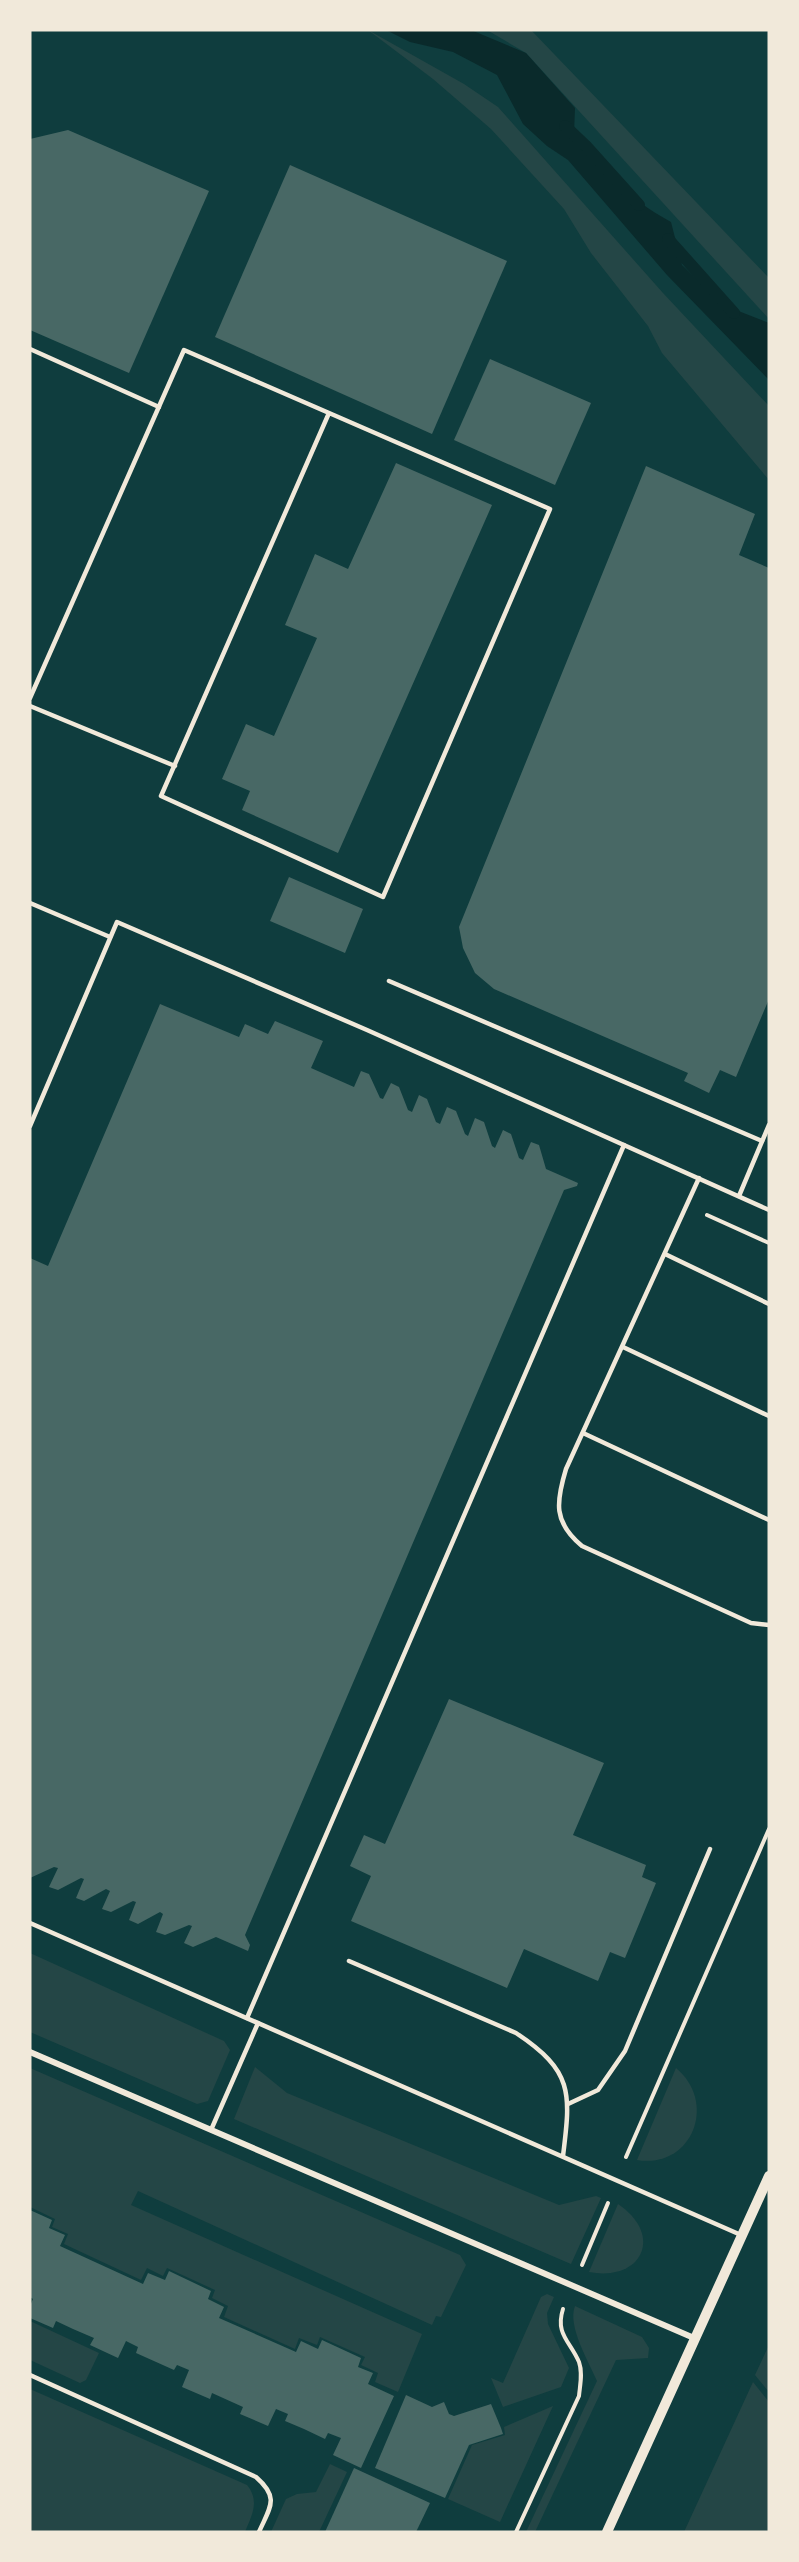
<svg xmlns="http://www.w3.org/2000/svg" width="799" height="2562" font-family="Montserrat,sans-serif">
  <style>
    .green { fill: #244646 }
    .water { fill: #0a2a2b }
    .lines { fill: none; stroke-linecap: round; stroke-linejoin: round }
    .stream { stroke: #0a2a2b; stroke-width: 12 }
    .building { fill: #486865 }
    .path { stroke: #f1e9da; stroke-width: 4 }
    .service { stroke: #f1e9da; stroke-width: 4.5 }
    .minor { stroke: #f1e9da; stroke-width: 6 }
    .tertiary { stroke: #f1e9da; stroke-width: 10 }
  </style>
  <rect width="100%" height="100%" fill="#0f3d3e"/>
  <g class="green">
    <polygon points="368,30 464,84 498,107 663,293 769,406 769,480 662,353 648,326 591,253 564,209 491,129 433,79"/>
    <polygon points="487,30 531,30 769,278 769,319 526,53"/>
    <polygon points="30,1953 224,2041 230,2050 208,2101 197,2104 30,2032"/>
    <polygon points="255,2067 287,2093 559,2205 596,2196 601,2198 571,2264 234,2119"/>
    <polygon points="30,2068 460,2255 466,2265 441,2317 436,2316 432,2325 138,2191 131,2205 422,2334 398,2392 375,2382 378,2373 361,2365 365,2357 320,2337 317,2345 299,2338 295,2349 224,2317 228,2306 212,2298 215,2290 167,2268 163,2276 147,2268 141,2280 64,2244 68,2234 52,2227 55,2219 30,2207"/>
    <path d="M676,2068c42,35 16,101 -39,92z"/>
    <path d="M618,2204c47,32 23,78 -29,68z"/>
    <polygon points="547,2294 554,2297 547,2313 548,2324 569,2368 561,2387 503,2407 491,2378 503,2383 541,2297"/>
    <path d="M575,2306l67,31 7,11 -1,10 -32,2 -81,172h-9l71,-151c-8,-19 -30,-55 -22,-75z"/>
    <polygon points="30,2321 99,2353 86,2380 80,2383 30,2360"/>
    <polygon points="769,2345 769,2392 755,2375"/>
    <polygon points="753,2382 769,2402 769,2532 684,2532"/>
    <path d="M30,2389l217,96c13,16 5,30 -2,47h-215z"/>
    <polygon points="553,2406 500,2522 448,2499 472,2445 505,2435 504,2427"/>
    <polygon points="330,2464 347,2472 319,2532 271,2532 286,2499 297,2494 316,2492"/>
  </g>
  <path class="water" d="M386,30h85l55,23 49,55 -1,26c31,39 52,63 97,88l11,43 30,29 29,18 28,11v57l-102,-105 -99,-115 -21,-14 -24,-22 -26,-49 -44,-23 -43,-10z"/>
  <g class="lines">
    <g class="stream">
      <polyline points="565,126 586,146 639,205"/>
      <polyline points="668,239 734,313"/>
    </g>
  </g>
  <g class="building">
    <polygon points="68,130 209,191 129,373 30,330 30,139"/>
    <polygon points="290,165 507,261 432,434 215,337"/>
    <polygon points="490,359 591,403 555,485 454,440"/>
    <polygon points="396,463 492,505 338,853 242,810 250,791 222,779 246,724 274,736 317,638 285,625 315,554 348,569"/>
    <polygon points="646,466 755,514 739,555 769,568 769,999 736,1077 720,1070 709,1093 684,1081 688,1073 494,989 475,973 463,948 459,927"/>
    <polygon points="289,877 363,909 345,953 270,921"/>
    <polygon points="160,1004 239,1037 245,1024 268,1034 275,1021 323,1041 311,1068 354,1087 361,1071 369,1074 380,1098 383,1099 391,1083 399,1087 408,1110 412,1112 419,1095 427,1099 436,1122 440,1124 447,1107 456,1111 465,1134 468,1136 475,1118 484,1122 492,1146 495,1148 503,1130 511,1134 519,1158 523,1160 531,1142 539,1145 546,1169 578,1183 577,1186 564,1190 245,1935 250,1945 248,1951 216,1937 193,1947 184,1943 192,1926 189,1925 165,1935 156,1932 163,1914 160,1912 138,1924 129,1920 136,1902 133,1901 111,1912 102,1909 110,1891 106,1889 84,1901 76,1898 84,1879 81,1878 58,1890 49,1887 58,1868 54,1867 30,1878 30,1258 48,1266"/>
    <polygon points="449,1699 604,1763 573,1835 646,1865 642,1877 656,1883 625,1958 610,1952 598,1981 524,1949 507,1988 351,1921 371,1876 350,1866 364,1835 385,1844"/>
    <polygon points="30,2210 52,2220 49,2228 65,2235 60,2246 143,2284 148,2273 165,2280 169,2271 211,2291 208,2299 224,2307 219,2318 296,2352 301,2341 318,2349 322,2340 361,2358 358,2367 373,2373 368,2384 394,2396 361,2468 333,2455 341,2438 328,2433 325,2439 304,2429 285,2421 288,2414 276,2409 268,2426 240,2414 243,2407 212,2393 210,2399 182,2387 189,2370 177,2365 174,2370 136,2353 138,2347 126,2341 118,2358 90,2345 94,2338 73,2329 56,2321 53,2328 30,2318 30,2306 33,2299 30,2297"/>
    <polygon points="406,2395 432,2407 444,2402 449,2414 454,2416 491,2404 501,2428 503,2434 469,2445 445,2498 375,2468"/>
    <polygon points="354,2468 430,2503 416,2532 325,2532"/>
  </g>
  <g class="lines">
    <g class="path">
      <polyline points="707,1215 769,1243"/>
      <polyline points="626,2157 769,1829"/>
      <polyline points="582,2265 608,2203"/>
      <path d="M516,2532l63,-136c1,-11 4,-23 0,-34 -9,-21 -24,-28 -16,-53"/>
    </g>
    <g class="service">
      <polyline points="30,349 159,407"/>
      <polyline points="30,698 184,350 550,509 383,897 161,796 329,413"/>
      <polyline points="30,706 175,766"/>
      <polyline points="30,903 110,937"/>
      <polyline points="389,981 762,1141"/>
      <polyline points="30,1126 117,922 367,1030 769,1210"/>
      <path d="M699,1178l-133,291c-10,33 -13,53 16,77l169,77 18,2"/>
      <polyline points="739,1196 769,1125"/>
      <polyline points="665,1254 769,1304"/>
      <polyline points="623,1347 769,1416"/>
      <polyline points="583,1433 769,1520"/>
      <polyline points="30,1923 741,2235"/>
      <path d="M349,1961l167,72c57,38 55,59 47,123"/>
      <polyline points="247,2018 624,1145"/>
      <polyline points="568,2104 598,2090 625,2051 710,1849"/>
      <polyline points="211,2130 258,2023"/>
      <path d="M30,2375l226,102c24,21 14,30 3,55"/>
    </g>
    <polyline class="minor" points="30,2052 694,2338"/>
    <polyline class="tertiary" points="607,2532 769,2176"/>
  </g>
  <rect width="799" height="2562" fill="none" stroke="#f1e9da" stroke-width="63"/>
</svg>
